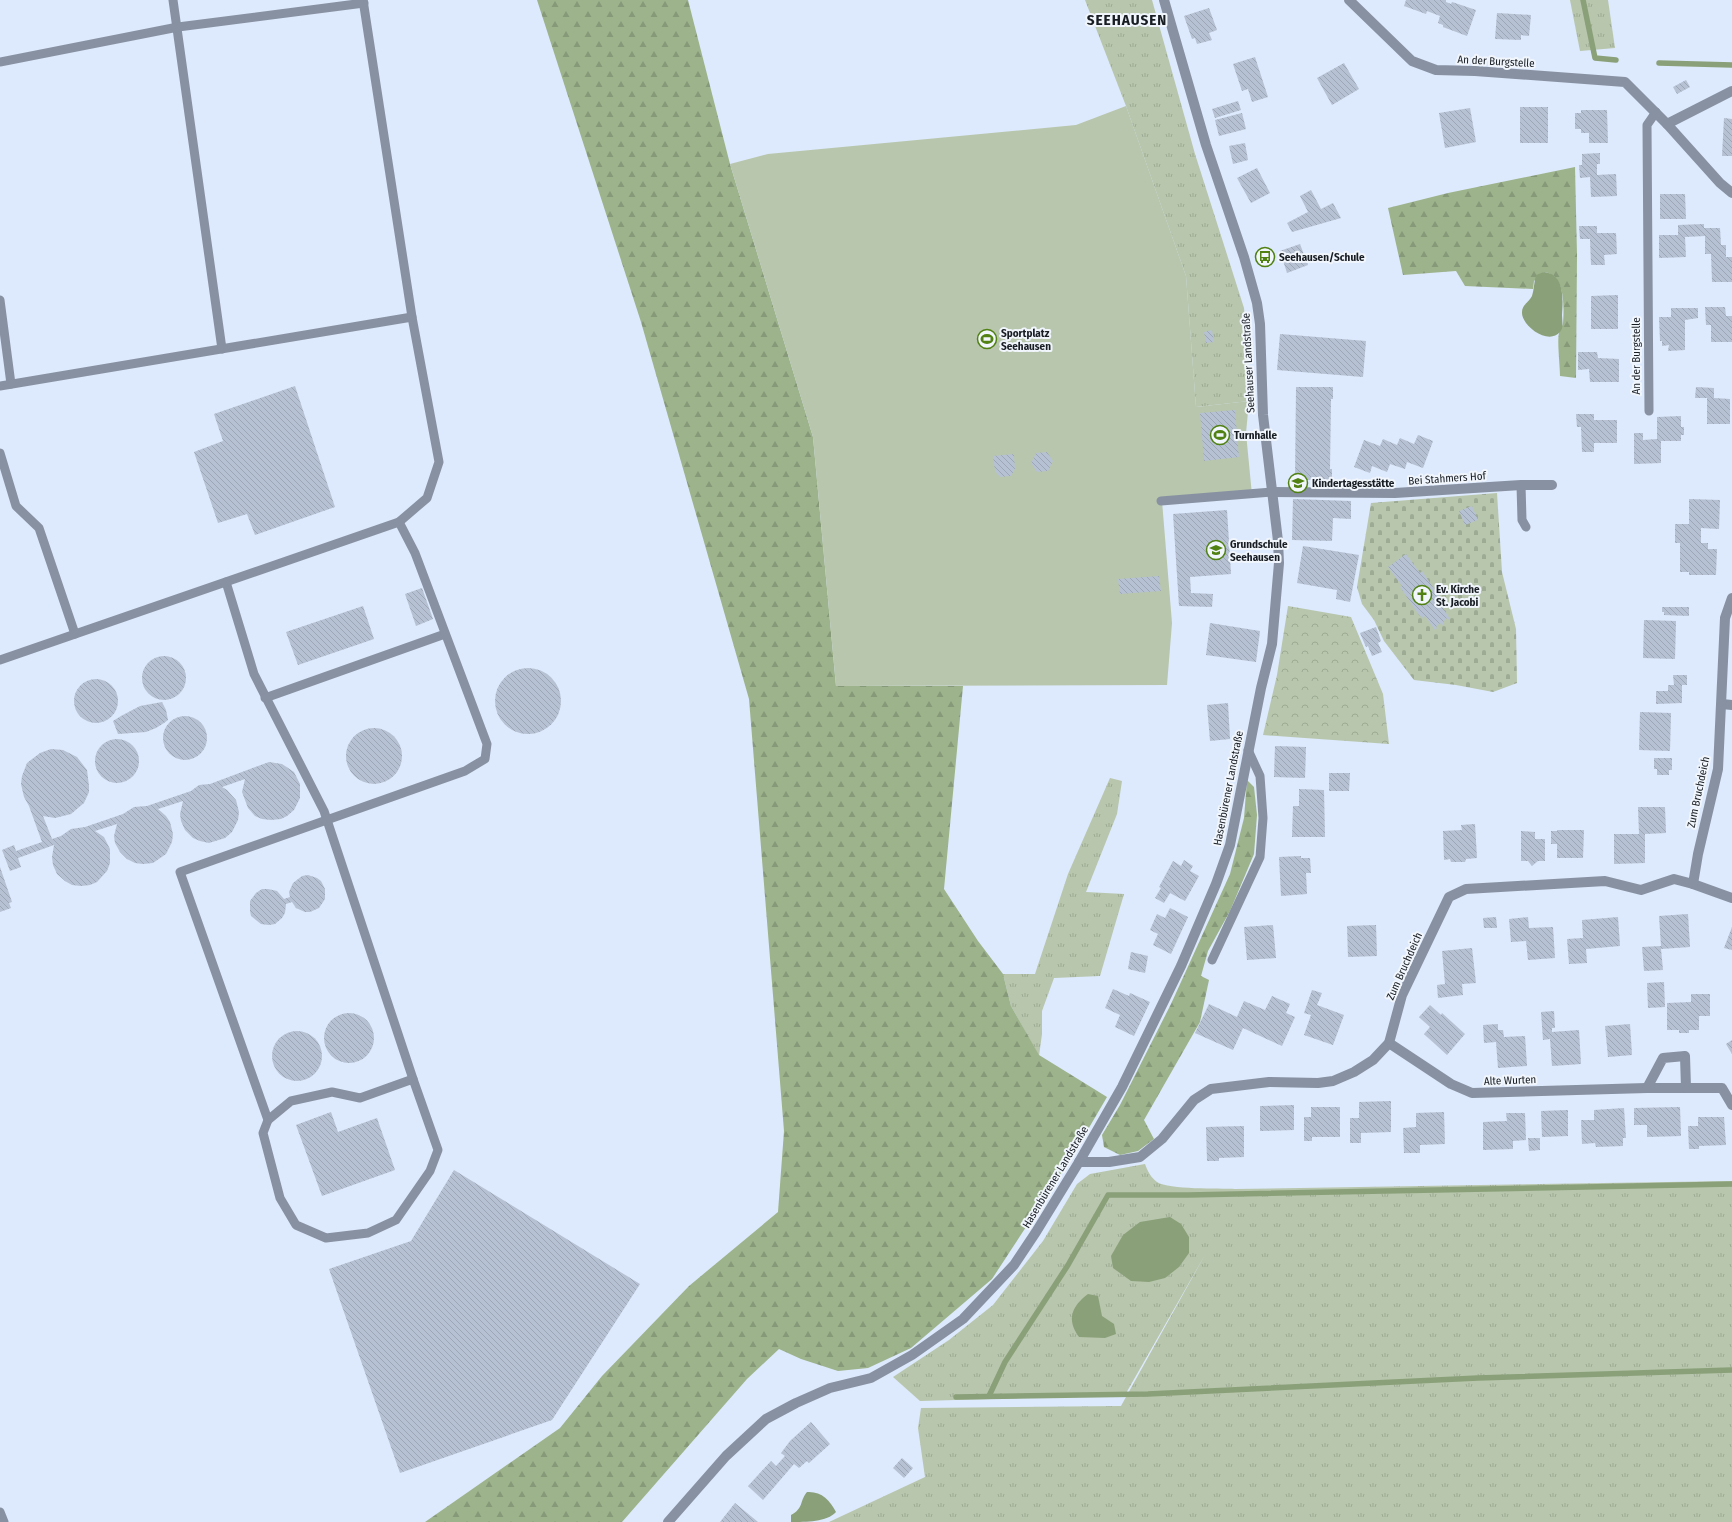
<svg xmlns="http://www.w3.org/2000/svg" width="1732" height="1522" font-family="'Fira Sans Condensed',sans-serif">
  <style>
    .grass { fill: url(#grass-tufts) }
    .forest { fill: url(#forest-firs) }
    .cemetery { fill: url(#cemetery-stones) }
    .park { fill: url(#park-crowns) }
    .pitch { fill: #b7c6ac }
    .water { fill: #8aa079 }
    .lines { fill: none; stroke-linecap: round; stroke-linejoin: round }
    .stream { stroke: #8aa079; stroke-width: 5.5 }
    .building { fill: url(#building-back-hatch) }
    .lane { stroke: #8791a2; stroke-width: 9 }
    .street { stroke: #8791a2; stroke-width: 10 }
    .labels { text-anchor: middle; stroke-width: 4; stroke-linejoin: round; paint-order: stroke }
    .street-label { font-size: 11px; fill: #181c23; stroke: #f1f6fd }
    .poi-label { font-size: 11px; font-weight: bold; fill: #181c23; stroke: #f1f6fd; text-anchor: start }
    .district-label { font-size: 15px; font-weight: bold; letter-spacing: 1px; fill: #181c23; stroke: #f1f6fd }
  </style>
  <defs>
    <pattern id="grass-tufts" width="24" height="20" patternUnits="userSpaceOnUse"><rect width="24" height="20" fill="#b7c6ac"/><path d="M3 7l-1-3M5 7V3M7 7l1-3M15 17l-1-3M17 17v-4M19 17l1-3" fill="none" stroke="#9daa94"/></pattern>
    <pattern id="forest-firs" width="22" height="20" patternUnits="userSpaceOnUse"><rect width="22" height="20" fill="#9db38b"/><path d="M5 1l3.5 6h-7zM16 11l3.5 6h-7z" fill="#869978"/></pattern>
    <pattern id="cemetery-stones" width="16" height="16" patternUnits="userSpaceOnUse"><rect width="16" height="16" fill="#b7c6ac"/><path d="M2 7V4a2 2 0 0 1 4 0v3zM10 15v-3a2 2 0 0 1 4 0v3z" fill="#9daa94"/></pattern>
    <pattern id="park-crowns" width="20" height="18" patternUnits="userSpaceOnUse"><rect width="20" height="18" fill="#b7c6ac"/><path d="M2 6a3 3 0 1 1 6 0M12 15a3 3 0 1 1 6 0" fill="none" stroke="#9daa94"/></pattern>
    <pattern id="building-back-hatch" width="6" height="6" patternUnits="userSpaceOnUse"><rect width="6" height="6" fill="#b6c2d3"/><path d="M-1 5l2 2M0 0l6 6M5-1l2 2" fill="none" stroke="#9ca6b5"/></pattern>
  </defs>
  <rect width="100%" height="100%" fill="#dde9fc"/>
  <g class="grass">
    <polygon points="1085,0 1152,0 1195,154 1244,308 1248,358 1249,401 1196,407 1186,276 1126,106"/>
    <polygon points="1570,0 1608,0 1615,48 1580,51"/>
    <polygon points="1110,778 1122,781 1117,814 1086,892 1124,894 1100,976 1054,978 1042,1011 1042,1034 1039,1056 1011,1006 1003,974 1035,974 1068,874"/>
    <path d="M1145,1164c2,6 6,14 12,18 12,8 62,6 78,7l497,-8v341h-903l96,-45 -7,-49 3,-20 200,-2 85,-153 -81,142 -205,6 -27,-24 56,-37 44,-35 50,-64 34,-57 13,-10z"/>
  </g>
  <g class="forest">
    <polygon points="537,0 688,0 730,164 813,437 836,686 963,686 944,889 978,941 1003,974 1011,1006 1039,1055 1107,1097 1073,1155 992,1279 911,1348 868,1368 838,1371 801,1359 779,1349 747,1379 622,1522 425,1522 560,1428 602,1376 689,1286 778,1212 784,1131 749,699 641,322"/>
    <path d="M1575,167l2,88 -1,123 -16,-2c0,-11 -3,-34 -1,-43 1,-4 3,-6 4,-9 1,-16 3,-50 -19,-52l-10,9 -1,8 -68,-3 -9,-15 -53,4 -15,-67 60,-15z"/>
    <polygon points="1247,780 1254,787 1257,815 1254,854 1230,911 1208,951 1201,976 1209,980 1200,1022 1144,1120 1154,1139 1138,1151 1120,1155 1104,1147 1102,1135 1120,1105 1171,1004 1230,874 1244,818"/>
  </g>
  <polygon class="cemetery" points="1497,493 1502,572 1516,629 1517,683 1493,692 1456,685 1414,680 1384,641 1374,620 1362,604 1357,587 1371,503"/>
  <polygon class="park" points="1288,606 1351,617 1383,694 1389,744 1263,735 1277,675"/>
  <polygon class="pitch" points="1126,106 1186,276 1196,407 1249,401 1246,433 1252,495 1162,501 1172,623 1167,685 836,686 813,437 730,164 768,154 1076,125"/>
  <g class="water">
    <path d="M1544,272c21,2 19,27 18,43 0,6 2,12 -2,17 -12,14 -39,-7 -38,-20 0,-7 7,-10 10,-16 2,-6 2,-14 4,-21z"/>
    <polygon points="1170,1217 1181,1224 1189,1237 1189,1253 1179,1267 1165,1278 1149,1282 1131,1281 1113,1268 1111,1256 1123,1235 1140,1222"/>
    <path d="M1088,1294l10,2 4,20 12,8 2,10 -11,4 -26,-1c-13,-18 -7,-31 9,-43z"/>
    <path d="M807,1492c14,-1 23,8 29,20 -9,10 -30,10 -45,10v-7c13,-7 8,-13 16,-23z"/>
  </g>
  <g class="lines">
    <g class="stream">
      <polyline points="1583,0 1595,58 1616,60"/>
      <polyline points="1659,63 1732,65"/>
      <polyline points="989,1396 1005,1362 1068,1265 1108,1195 1188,1195 1732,1184"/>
      <polyline points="956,1397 1148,1394 1478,1378 1732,1370"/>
    </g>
  </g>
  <g class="building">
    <polygon points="1406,0 1446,0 1446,2 1451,4 1452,2 1476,10 1467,36 1443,27 1443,25 1438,23 1440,16 1427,11 1426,14 1404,6"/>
    <polygon points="1209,8 1217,30 1209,33 1212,40 1197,44 1195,38 1192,39 1184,16"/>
    <polygon points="1497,13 1531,15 1529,36 1521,35 1521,40 1495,39"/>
    <polygon points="1255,57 1268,97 1252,102 1248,89 1242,91 1233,64"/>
    <polygon points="1344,63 1359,89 1332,105 1317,78"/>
    <polygon points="1686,80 1690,87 1677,94 1673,87"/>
    <polygon points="1238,101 1241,110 1215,118 1212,109"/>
    <rect x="1520" y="107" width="28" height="36"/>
    <polygon points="1470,108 1476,142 1445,148 1439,113"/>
    <polygon points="1581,110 1607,110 1608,143 1589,143 1589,133 1581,133 1581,129 1575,129 1575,113 1581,113"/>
    <polygon points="1242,113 1246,129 1219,136 1215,120"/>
    <polygon points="1724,118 1732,119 1732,156 1722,156"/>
    <polygon points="1245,143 1248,160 1233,164 1229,146"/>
    <polygon points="1600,153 1600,164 1597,164 1597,175 1616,174 1617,196 1591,197 1590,177 1580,178 1579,165 1582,165 1582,154"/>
    <polygon points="1257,168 1270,193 1251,203 1237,178"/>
    <polygon points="1311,190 1321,209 1333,203 1341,218 1292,232 1287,223 1308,212 1300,196"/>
    <polygon points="1660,194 1685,194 1686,219 1660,219"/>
    <polygon points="1704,224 1704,228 1720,228 1721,245 1726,245 1726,257 1732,257 1732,282 1712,282 1711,254 1705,254 1705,236 1685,237 1686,257 1659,258 1659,235 1678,235 1678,225"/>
    <polygon points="1579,226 1597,226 1597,233 1616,233 1617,254 1604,255 1605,265 1591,265 1590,239 1580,239"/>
    <polygon points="1300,244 1308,265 1287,273 1280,251"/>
    <polygon points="1618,295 1618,329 1591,329 1591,296"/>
    <polygon points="1705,307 1725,307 1726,316 1732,316 1732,342 1711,342 1711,325 1706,325"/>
    <polygon points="1671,308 1698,308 1698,318 1685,320 1685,350 1668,351 1669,345 1662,346 1662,341 1660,341 1659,317 1671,317"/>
    <polygon points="1212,330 1214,342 1206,343 1204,332"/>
    <polygon points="1280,334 1366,341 1363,377 1277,370"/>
    <polygon points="1578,352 1597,352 1598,358 1619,359 1619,382 1590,382 1589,369 1578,370"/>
    <polygon points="295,386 335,507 255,535 247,514 218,523 194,452 223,441 214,414"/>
    <polygon points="1296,387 1333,387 1333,399 1331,399 1330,469 1332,469 1332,480 1295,480"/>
    <polygon points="1696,387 1714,388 1714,398 1730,399 1730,424 1707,424 1707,398 1695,398"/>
    <polygon points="1235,410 1239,457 1204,461 1200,413"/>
    <polygon points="1576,414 1594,414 1594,420 1617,420 1617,443 1594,443 1594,452 1582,452 1581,427 1577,427"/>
    <polygon points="1681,416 1681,427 1684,427 1684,435 1681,435 1681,441 1661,441 1661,463 1634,464 1634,433 1643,433 1643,440 1657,439 1657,417"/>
    <polygon points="1418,435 1433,441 1423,468 1407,462 1405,469 1390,464 1387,472 1372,466 1370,473 1354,467 1364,440 1380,446 1383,439 1397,445 1400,438 1414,444"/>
    <polygon points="1047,452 1053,461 1048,471 1037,472 1031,463 1036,453"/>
    <polygon points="1014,454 1015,469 1011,476 1000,477 995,471 993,456"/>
    <polygon points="1293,499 1351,501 1351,519 1333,518 1332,541 1292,540"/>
    <polygon points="1689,499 1720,500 1719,529 1701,528 1701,543 1708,543 1708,549 1717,549 1716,575 1689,575 1689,572 1680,572 1680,543 1675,543 1675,524 1689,524"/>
    <polygon points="1472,506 1478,520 1465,525 1459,511"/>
    <polygon points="1227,510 1231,574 1190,577 1191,593 1213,594 1212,607 1179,606 1173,514"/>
    <polygon points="1303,546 1359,555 1350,602 1336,599 1337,590 1297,583"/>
    <polygon points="1406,554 1420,573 1422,571 1441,599 1444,600 1442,602 1443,604 1441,605 1450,619 1449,620 1447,618 1443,622 1444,624 1442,625 1440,623 1436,627 1437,628 1435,630 1425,616 1423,618 1419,615 1400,587 1402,586 1388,567"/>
    <polygon points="1159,576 1161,591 1120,594 1118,579"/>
    <polygon points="422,588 433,619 416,626 405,594"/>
    <polygon points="363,606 374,639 298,665 286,632"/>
    <polygon points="1662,607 1689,607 1689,616 1664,615 1664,612 1662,612"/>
    <polygon points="1644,620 1676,621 1675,659 1643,658"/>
    <polygon points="1210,623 1260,631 1256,662 1206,655"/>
    <polygon points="1376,627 1381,641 1378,643 1382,652 1372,656 1368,646 1366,647 1360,633"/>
    <circle cx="164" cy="678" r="22"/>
    <circle cx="528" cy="701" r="33"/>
    <polygon points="1673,675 1687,675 1687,685 1682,685 1682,703 1656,704 1656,691 1668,691 1668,685 1674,685"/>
    <circle cx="96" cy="701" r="22"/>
    <polygon points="162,702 166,710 168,720 164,723 156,728 146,732 118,734 113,721 121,716 140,706"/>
    <polygon points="1228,703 1230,739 1210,741 1207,705"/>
    <polygon points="1640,712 1671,713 1670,751 1639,750"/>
    <circle cx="185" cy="738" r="22"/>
    <circle cx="374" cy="756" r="28"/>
    <circle cx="117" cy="761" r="22"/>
    <polygon points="1275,746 1306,747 1305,778 1274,777"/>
    <polygon points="51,749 63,750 77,757 87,770 89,786 89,792 84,803 71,814 55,818 43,816 52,839 61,836 71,829 85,827 123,814 134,807 147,806 191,791 199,785 210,784 269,762 282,764 294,772 300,784 300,798 294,810 287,816 281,819 271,820 262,819 255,816 248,808 242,792 245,779 222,787 227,790 236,800 239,812 238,820 232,832 225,838 209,843 200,841 193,838 185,830 181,821 180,814 183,801 158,809 166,816 170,822 173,834 172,842 166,854 153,863 143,864 135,863 127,859 120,852 115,843 114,836 117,824 95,831 104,837 110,849 110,863 107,871 97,882 90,885 81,886 72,885 65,881 57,874 53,865 52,857 54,845 18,858 21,867 10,871 2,850 14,845 16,851 42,842 29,806 24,797 21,784 22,776 27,763 40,753"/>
    <polygon points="1654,758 1672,758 1672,770 1669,770 1669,775 1657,775 1657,769 1654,769"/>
    <polygon points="1329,773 1350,773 1349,791 1329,791"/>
    <polygon points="1299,789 1324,790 1325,837 1292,837 1293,806 1299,806"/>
    <polygon points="1638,807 1665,807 1666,833 1645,834 1645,863 1614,864 1614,834 1639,834"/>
    <polygon points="1475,824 1477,858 1466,859 1465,862 1451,862 1450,859 1444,860 1443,831 1462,830 1461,825"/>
    <polygon points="1557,830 1584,830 1583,858 1557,858 1557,844 1551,844 1551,831 1557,831"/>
    <polygon points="1521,831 1535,832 1535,839 1545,839 1545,861 1538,861 1532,866 1528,861 1521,861"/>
    <polygon points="1301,856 1301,858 1310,858 1311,873 1306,873 1307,894 1281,896 1279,857"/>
    <polygon points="1184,860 1193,866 1190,871 1199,876 1185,901 1170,893 1164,903 1155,898 1161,888 1159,887 1173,861 1181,866"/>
    <polygon points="0,867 12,902 9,903 11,908 0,912"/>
    <polygon points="308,875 317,878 321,881 325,889 325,899 319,908 310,912 305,912 296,908 292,902 286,904 285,913 282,918 275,924 269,925 261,924 251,916 250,911 250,901 256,893 262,889 268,889 277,891 284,899 290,897 289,892 293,883 302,876"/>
    <polygon points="1170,908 1188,917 1171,954 1153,945 1158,934 1150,930 1157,914 1165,918"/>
    <polygon points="1688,914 1690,947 1661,949 1663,970 1644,971 1642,947 1661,946 1659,916"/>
    <polygon points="1496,917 1497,928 1484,928 1483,918"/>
    <polygon points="1528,917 1529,928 1553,927 1555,958 1528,960 1526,941 1511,942 1509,919"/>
    <polygon points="1618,917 1620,946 1586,949 1587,963 1569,964 1567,939 1583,938 1582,920"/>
    <polygon points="1273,925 1276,958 1247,960 1244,927"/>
    <polygon points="1376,925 1377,956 1348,957 1347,926"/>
    <polygon points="1732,927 1732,950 1724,948"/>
    <polygon points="1472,948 1476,983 1462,984 1463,995 1438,998 1437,985 1445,984 1442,951"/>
    <polygon points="1131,952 1148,956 1145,973 1128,969"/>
    <polygon points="1664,982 1665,1007 1648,1008 1647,983"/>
    <polygon points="1113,989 1129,996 1130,993 1150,1002 1134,1036 1115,1027 1120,1015 1105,1008"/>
    <polygon points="1312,990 1322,993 1317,1005 1344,1015 1333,1045 1304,1035 1311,1015 1304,1013"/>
    <polygon points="1691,994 1710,994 1710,1016 1699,1016 1699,1030 1689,1030 1689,1033 1679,1033 1679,1030 1667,1030 1667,1003 1691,1002"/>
    <polygon points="1272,996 1290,1004 1286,1013 1295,1017 1282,1046 1243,1028 1233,1050 1195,1033 1209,1004 1237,1017 1244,1001 1265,1010"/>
    <polygon points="1430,1005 1441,1015 1442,1013 1465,1034 1447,1055 1424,1034 1430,1027 1419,1017"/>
    <polygon points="1554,1011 1555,1028 1552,1028 1552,1032 1579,1030 1581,1064 1552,1066 1550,1039 1543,1040 1541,1012"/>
    <circle cx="349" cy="1038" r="25"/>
    <polygon points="1498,1024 1498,1030 1503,1030 1504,1037 1525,1036 1527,1066 1498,1068 1496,1042 1484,1043 1483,1025"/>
    <polygon points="1630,1024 1632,1055 1608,1057 1605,1026"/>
    <circle cx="297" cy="1056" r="25"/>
    <polygon points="1732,1040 1732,1054 1726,1044"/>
    <polygon points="1391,1101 1391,1132 1361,1133 1361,1143 1350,1143 1350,1118 1359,1118 1359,1102"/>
    <polygon points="1294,1105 1294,1130 1260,1131 1260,1106"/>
    <polygon points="1311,1107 1340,1107 1340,1137 1312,1137 1312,1141 1304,1141 1304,1117 1311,1117"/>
    <polygon points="1680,1107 1681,1136 1647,1137 1647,1125 1634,1125 1634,1108"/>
    <polygon points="1624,1108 1626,1138 1623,1138 1623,1146 1596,1147 1595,1143 1582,1144 1581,1120 1594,1120 1594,1110"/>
    <polygon points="1568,1110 1568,1136 1542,1137 1541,1111"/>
    <polygon points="331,1112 338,1132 377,1118 395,1170 322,1196 296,1125"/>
    <polygon points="1444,1112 1445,1144 1420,1145 1420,1153 1404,1153 1403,1128 1416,1127 1416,1113"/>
    <polygon points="1506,1113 1525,1113 1526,1140 1513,1141 1513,1149 1483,1150 1483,1122 1507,1121"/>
    <polygon points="1698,1117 1724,1117 1726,1145 1699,1146 1699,1149 1689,1149 1688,1126 1698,1126"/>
    <polygon points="1244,1126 1244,1157 1219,1158 1219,1161 1207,1161 1206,1127"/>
    <polygon points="1528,1138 1540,1138 1540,1150 1529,1151"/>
    <polygon points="454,1170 640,1284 552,1420 400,1473 329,1269 411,1241"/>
    <polygon points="811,1422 830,1444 809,1463 807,1461 799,1468 794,1464 763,1500 748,1486 771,1461 776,1466 785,1456 781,1453 790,1441"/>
    <polygon points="902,1458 913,1468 904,1478 893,1468"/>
    <polygon points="735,1503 758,1522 720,1522"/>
  </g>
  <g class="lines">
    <g class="lane">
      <polyline points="173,0 222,349"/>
      <polyline points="0,62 178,27 364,3"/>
      <polyline points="0,300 11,384"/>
      <polyline points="0,386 412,317"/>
      <polyline points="1649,411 1647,125 1656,112"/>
      <polyline points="0,453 16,506 39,528 75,634"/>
      <polyline points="1521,485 1522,520 1526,527"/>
      <polyline points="1161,501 1272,492"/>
      <polyline points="226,582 254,674 324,811 413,1079"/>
      <polyline points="0,660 399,522 427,498 439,462 412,317 363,0"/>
      <polyline points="265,698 445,634"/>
      <polyline points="1212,960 1260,857 1263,818 1260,776 1248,750"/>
      <polygon points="413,1079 438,1150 430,1171 396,1220 368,1233 326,1238 296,1225 280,1198 263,1133 268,1120 291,1101 332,1092 360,1098"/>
      <polyline points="268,1120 180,872 465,771 485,759 487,744 415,553 399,522"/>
      <polyline points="0,1512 4,1522"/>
    </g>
    <g class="street">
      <polyline points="1349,0 1412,61 1436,70 1475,71 1625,82 1667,124 1732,91"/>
      <polyline points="1667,124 1720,183 1732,193"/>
      <polyline points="1272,492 1395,493 1521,485 1552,485"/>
      <polyline points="1722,704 1732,705"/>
      <polyline points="1693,884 1732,898"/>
      <polyline points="1389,1043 1451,1084 1472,1093 1647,1088 1722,1088 1732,1105"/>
      <polyline points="1647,1088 1663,1058 1685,1056 1686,1088"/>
      <polyline points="1079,1162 1109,1162 1140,1157 1162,1139 1194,1100 1211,1089 1269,1082 1318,1083 1333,1081 1354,1072 1373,1060 1389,1043 1402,995 1449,897 1466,889 1605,881 1641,890 1674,879 1693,884 1698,854 1718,769 1725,618 1732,598"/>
      <polyline points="668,1522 726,1456 766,1419 796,1403 830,1388 871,1378 912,1355 963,1319 1014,1265 1036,1232 1079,1162 1122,1087 1181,966 1216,884 1230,845 1261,688 1272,644 1279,563 1278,541 1263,415 1260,324 1257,303 1244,257 1206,145 1164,0"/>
    </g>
  </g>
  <defs>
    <symbol id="bus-ring" viewBox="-11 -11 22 22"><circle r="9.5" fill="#f1f6fd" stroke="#508112" stroke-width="1.5"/><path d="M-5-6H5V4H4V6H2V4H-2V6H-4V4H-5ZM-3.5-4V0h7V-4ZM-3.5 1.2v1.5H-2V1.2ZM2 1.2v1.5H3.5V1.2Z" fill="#508112"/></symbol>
    <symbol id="stadium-ring" viewBox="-11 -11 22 22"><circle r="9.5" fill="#f1f6fd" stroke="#508112" stroke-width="1.5"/><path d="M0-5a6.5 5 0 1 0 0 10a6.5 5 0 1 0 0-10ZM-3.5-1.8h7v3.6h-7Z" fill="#508112"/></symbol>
    <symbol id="school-ring" viewBox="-11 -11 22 22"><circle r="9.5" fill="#f1f6fd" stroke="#508112" stroke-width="1.5"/><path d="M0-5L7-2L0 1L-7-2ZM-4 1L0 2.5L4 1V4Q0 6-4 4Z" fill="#508112"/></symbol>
    <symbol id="church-ring" viewBox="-11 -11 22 22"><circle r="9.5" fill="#f1f6fd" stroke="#508112" stroke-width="1.5"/><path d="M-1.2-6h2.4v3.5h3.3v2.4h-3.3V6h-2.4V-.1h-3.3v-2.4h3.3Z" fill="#508112"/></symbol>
  </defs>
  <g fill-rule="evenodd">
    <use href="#bus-ring" x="1254" y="246" width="22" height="22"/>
    <use href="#stadium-ring" x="976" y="328" width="22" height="22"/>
    <use href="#stadium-ring" x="1209" y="424" width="22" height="22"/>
    <use href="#school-ring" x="1287" y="472" width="22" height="22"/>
    <use href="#school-ring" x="1205" y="539" width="22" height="22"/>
    <use href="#church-ring" x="1411" y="584" width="22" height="22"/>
  </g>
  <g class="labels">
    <g class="street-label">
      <text transform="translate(1496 61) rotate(3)" y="4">An der Burgstelle</text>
      <text transform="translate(1636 356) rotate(-90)" y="4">An der Burgstelle</text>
      <text transform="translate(1248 363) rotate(-93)" y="4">Seehauser Landstraße</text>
      <text transform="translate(1447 478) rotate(-4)" y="4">Bei Stahmers Hof</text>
      <text transform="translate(1228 788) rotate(-79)" y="4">Hasenbürener Landstraße</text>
      <text transform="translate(1698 792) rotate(-78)" y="4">Zum Bruchdeich</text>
      <text transform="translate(1404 966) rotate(-66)" y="4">Zum Bruchdeich</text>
      <text transform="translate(1510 1080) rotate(-2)" y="4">Alte Wurten</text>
      <text transform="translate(1055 1177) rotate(-59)" y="4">Hasenbürener Landstraße</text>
    </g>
    <g class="poi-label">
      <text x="1279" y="261">Seehausen/Schule</text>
      <text x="1001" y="337">Sportplatz<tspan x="1001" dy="13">Seehausen</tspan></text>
      <text x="1234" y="439">Turnhalle</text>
      <text x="1312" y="487">Kindertagesstätte</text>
      <text x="1230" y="548">Grundschule<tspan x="1230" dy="13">Seehausen</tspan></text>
      <text x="1436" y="593">Ev. Kirche<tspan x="1436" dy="13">St. Jacobi</tspan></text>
    </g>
    <g class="district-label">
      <text x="1127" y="25">SEEHAUSEN</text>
    </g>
  </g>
</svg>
